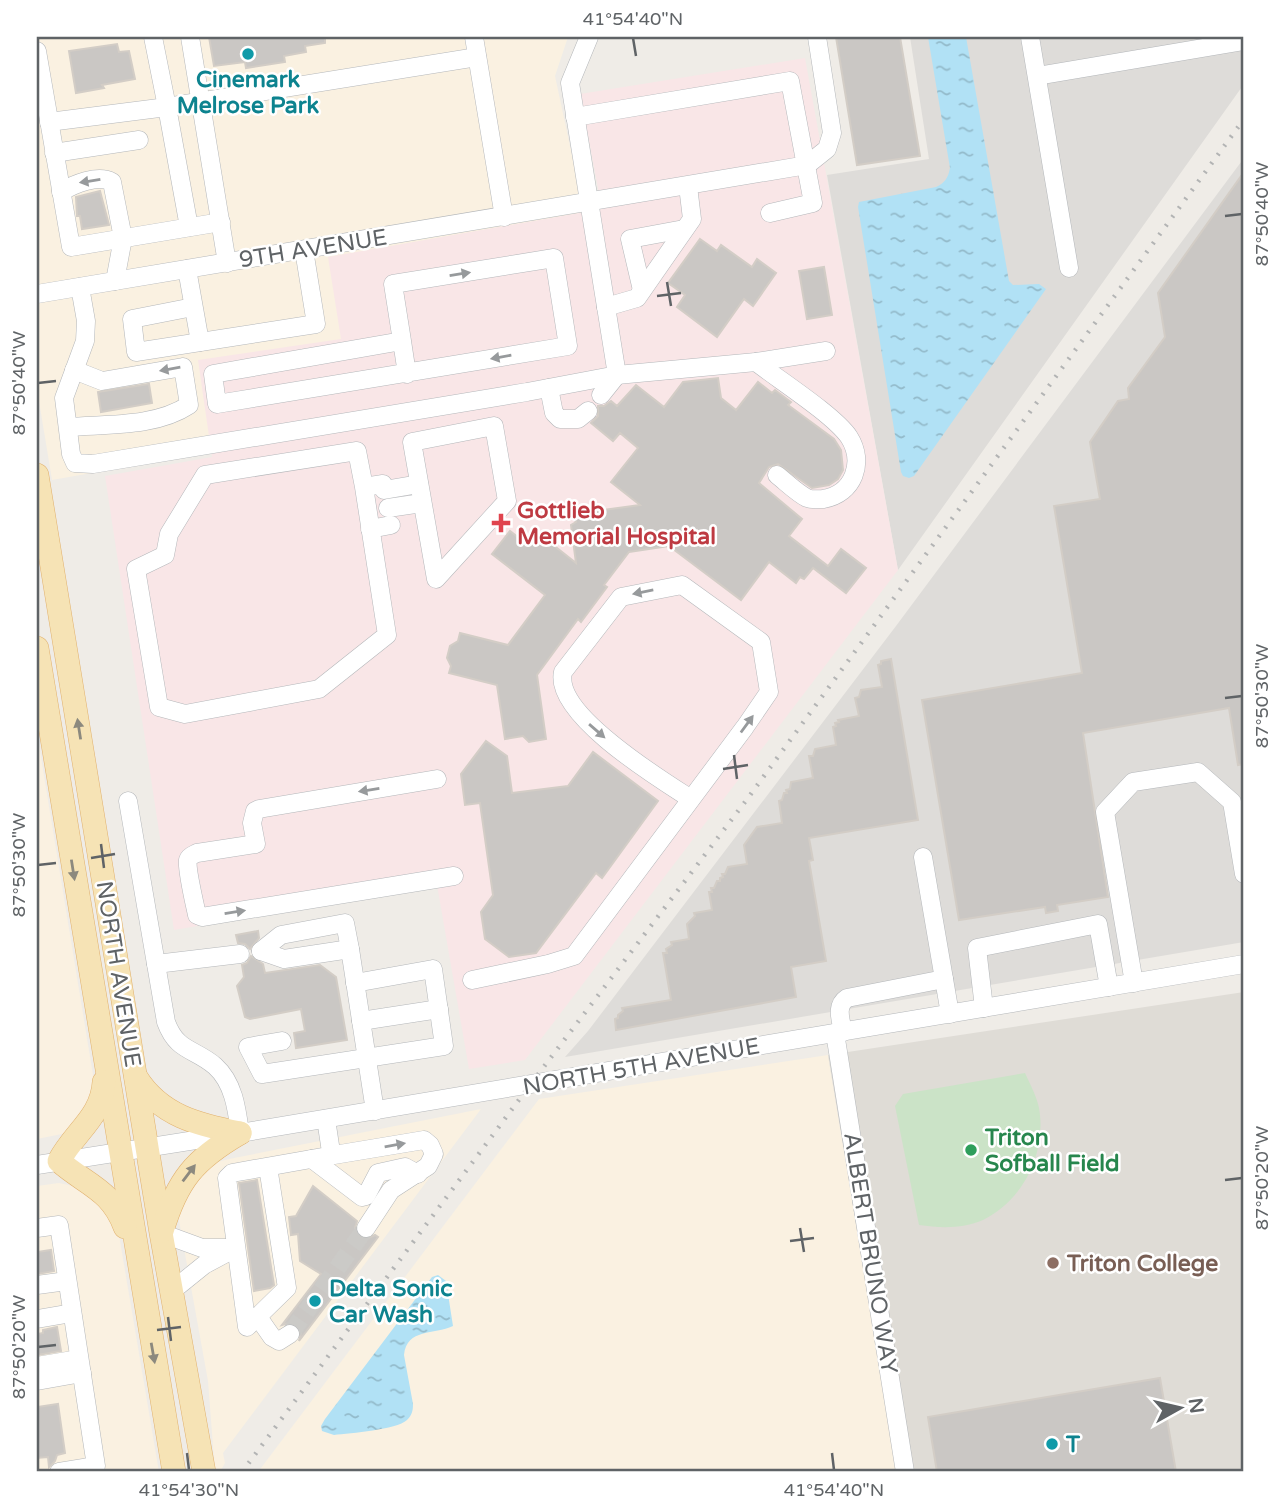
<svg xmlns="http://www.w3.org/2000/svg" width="1281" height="1509" font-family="'Varela Round',sans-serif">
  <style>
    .commercial { fill: #faf1e1 }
    .industrial { fill: #dedcd9 }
    .education { fill: #dfdcd6 }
    .medical { fill: #f9e6e7 }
    .green { fill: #cbe3c7 }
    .water { fill: url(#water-ripples) }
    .building { fill: #cac7c4; stroke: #d3cdc6; stroke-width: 2 }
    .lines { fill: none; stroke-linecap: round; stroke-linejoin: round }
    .minor-tunnel { stroke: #cbcac7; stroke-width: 18; stroke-dasharray: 18 9; stroke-linecap: butt }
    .minor-casing { stroke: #b4b7ba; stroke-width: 19 }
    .major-casing { stroke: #e1b16e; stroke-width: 24 }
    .minor { stroke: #fff; stroke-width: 18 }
    .major { stroke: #f6e3b5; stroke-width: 23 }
    .rail { stroke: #b3b4b4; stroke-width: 4.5; stroke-dasharray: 2 9; stroke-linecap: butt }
    .oneway { fill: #979a9c }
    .oneway2 { fill: #8c897e }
    .ticks { fill: none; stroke: #5f6366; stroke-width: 2.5 }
    .culture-dot { fill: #0f9aa8; stroke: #fff; stroke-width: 2.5 }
    .health-dot { fill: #e0444e; stroke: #fff; stroke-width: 2.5 }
    .leisure-dot { fill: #2e9e5b; stroke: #fff; stroke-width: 2.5 }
    .education-dot { fill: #8d6e63; stroke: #fff; stroke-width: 2.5 }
    .labels { text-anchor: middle; stroke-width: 5; stroke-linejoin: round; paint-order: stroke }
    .culture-label { font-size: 23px; font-weight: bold; fill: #0d838f; stroke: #fff; text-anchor: start }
    .street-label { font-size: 23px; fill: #5f6366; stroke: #fff }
    .health-label { font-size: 23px; font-weight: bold; fill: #be3a42; stroke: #fff; text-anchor: start }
    .leisure-label { font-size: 23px; font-weight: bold; fill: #27864d; stroke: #fff; text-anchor: start }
    .education-label { font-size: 23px; font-weight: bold; fill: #785e54; stroke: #fff; text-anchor: start }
    .neatline { fill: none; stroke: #5f6366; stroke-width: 2.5 }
    .ticks-label { font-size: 18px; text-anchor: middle; fill: #5f6366 }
  </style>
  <defs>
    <pattern id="water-ripples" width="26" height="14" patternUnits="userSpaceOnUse" patternTransform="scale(1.75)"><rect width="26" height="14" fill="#b1e1f5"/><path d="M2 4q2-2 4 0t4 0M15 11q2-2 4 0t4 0" fill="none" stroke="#93baca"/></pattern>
  </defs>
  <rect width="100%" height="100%" fill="#efece7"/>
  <g class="commercial">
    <polygon points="37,37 568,37 555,76 620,380 52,480 37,389"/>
    <polygon points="37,733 94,1081 87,1108 72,1132 37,1139"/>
    <polygon points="828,1055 897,1472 258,1472 539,1099"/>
    <polygon points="481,1109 223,1453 225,1463 220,1472 215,1472 208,1381 178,1215 181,1198 206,1165 229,1159"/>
    <polygon points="59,1183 91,1190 119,1235 159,1472 37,1472 37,1186"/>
  </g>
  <g class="industrial">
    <polygon points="910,37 1244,37 1244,84 898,570 827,175 929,159"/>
    <polygon points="1244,158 1244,942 565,1057 588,1031 896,626"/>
  </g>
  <polygon class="education" points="1244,992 1244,1472 897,1472 828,1055"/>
  <polygon class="medical" points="805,58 898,570 525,1060 469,1069 437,885 174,930 105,476 212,457 198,360 341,339 328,257 602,209 580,94"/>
  <path class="green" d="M1025,1073c5,11 12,24 14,35 8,44 -16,93 -56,112 -20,9 -43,8 -64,5l-24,-119 8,-12z"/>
  <g class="water">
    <path d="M928,37h38l43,244 4,4 26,-1 7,5 -132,187 -5,2 -6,-2 -2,-4 -43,-265 1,-5 77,-15c9,-4 12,-9 14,-19z"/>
    <path d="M438,1275l8,6 7,45c-19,9 -46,2 -49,29l9,49c0,7 -1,11 -6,16 -11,10 -56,13 -73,15l-12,-4 -1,-5 4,-7 107,-142z"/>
  </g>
  <g class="building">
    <polygon points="209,37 325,37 325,43 305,46 306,52 284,56 285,62 246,68 245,62 214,66"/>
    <polygon points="836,37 900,37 920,156 857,165"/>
    <polygon points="117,44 119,52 129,51 135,79 102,85 104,88 76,93 69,51"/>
    <polygon points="1244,172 1244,764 1238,765 1229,708 1083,733 1108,897 1057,905 1058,911 1046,913 1045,907 959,920 922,700 1082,673 1054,506 1100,499 1090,442 1118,401 1129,399 1128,388 1165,337 1158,293"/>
    <polygon points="100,191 109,225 82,229 80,216 77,216 76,197"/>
    <polygon points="700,239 717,251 721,245 752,267 757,259 776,273 753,306 744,299 717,337 677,307 685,295 668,283"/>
    <polygon points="824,267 832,315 807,319 799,271"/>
    <polygon points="718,378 721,398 736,410 758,382 772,393 775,390 791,402 788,405 834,439 841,450 843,470 838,479 829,485 812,488 778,464 769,467 759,483 802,519 789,536 828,566 841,549 866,568 846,593 813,568 804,579 800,577 796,583 769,562 741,600 669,546 629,552 604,585 607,587 581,622 578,619 537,675 546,739 529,742 523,736 505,739 497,685 449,673 451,666 447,658 450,646 458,641 460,633 508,645 545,595 492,554 510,531 529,546 538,533 576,563 571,525 576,522 573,517 581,513 640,505 611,482 638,448 620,433 613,441 591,423 598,416 598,406 604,406 611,401 617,406 636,385 664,407 683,382"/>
    <polygon points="149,384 152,403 101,412 98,392"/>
    <polygon points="891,659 918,820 809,838 813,860 809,861 826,961 791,967 796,997 616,1030 615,1019 618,1018 618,1015 623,1011 622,1008 671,1000 663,953 667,953 666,949 672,945 671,942 689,939 687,924 695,916 694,913 712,910 709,892 712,892 711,888 714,888 717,881 720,881 720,878 723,877 722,874 725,874 728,867 747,864 744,845 757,827 782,823 779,801 782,800 784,793 787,793 786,790 790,789 791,782 813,778 809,756 813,756 815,749 836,745 833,727 836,726 835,723 839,722 838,720 859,716 855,698 859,697 861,690 882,687 878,665 881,664 881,661"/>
    <polygon points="486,741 507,756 512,793 568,786 593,752 658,801 602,878 596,873 536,953 509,957 485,939 481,912 493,895 480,803 465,805 461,774"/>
    <polygon points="258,931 259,938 250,949 245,944 238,943 236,935"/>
    <polygon points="251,956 263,964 265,973 320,965 336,977 347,1040 296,1048 294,1033 305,1031 301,1009 250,1019 245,1017 237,986 244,977 242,965 247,963"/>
    <polygon points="257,1180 274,1285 270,1288 254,1291 239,1183"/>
    <polygon points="313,1186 357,1221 355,1228 359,1237 366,1239 375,1235 378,1237 299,1341 301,1333 296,1324 289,1323 282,1325 321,1274 300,1261 298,1234 291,1235 289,1217 296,1216"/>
    <polygon points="51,1250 54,1271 37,1274 37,1252"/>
    <polygon points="57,1327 61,1351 37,1355 37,1334 43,1333 43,1330"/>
    <polygon points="1160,1378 1176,1472 937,1472 928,1417"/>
    <polygon points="58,1404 65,1453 57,1455 55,1461 49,1467 48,1457 37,1458 37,1407"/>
  </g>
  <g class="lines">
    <polyline class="minor-tunnel" points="290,1334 366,1228"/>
    <defs>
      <g id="minor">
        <polyline points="153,37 167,107 477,57"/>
        <polyline points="190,37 227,263"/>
        <polyline points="474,37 504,217"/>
        <polyline points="589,37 570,83 617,375 601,395"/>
        <polyline points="1030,37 1069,268"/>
        <polyline points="37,51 71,247 221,222"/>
        <polyline points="1037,76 1244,41"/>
        <polyline points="575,117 790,81 813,203 770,213"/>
        <polyline points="49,122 167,107 189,227"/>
        <polyline points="54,153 139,140"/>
        <path d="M61,192c13,-8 37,-18 51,-10l11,56 -8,43"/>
        <polyline points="187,269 200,342"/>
        <polyline points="80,287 86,321 85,341 64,398 71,454 75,463 93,464 527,392 617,375 756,362 826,351"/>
        <polyline points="642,290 630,239 684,229"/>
        <polyline points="37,294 807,165 827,149 832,133 817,37"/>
        <polyline points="193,307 132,319 136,352 316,324 304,250"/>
        <polyline points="606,307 637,298 692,219 688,186"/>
        <polyline points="402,341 393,284 554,258 568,346 217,404 213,374 402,341 407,374"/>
        <path d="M756,362c23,18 78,53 93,75 16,25 5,57 -26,62 -5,0 -11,1 -16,-1 -10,-5 -21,-16 -30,-23"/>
        <polyline points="549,388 554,413 560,419 578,419 588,411"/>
        <polygon points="494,426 507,501 436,579 412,442"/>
        <path d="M69,427c39,-3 87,0 120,-22l-6,-38 -81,14 -28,-11"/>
        <polyline points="364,487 387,635 319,689 185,714 159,707 136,569 165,555 169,534 205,475 357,451 364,487 383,484"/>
        <polyline points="384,490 419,484"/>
        <polyline points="388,508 422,503"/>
        <polyline points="370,529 391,525"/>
        <path d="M437,779l-178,30 -4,2 -3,12 4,21 -59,9c-4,2 -8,3 -9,7 -2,8 7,45 9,55l5,2 252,-41"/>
        <path d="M128,801l38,221c11,30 28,26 49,44 19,17 22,44 25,67"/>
        <polyline points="923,857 950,1014"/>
        <polyline points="261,951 284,959 350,949 375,1111"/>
        <polyline points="261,951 281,935 345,923 350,949"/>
        <polyline points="156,964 240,954"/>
        <path d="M472,980l76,-16 26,-8 171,-229 24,-35 -8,-50 -79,-57 -61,12 -58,75c-10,42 97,107 128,127"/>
        <polyline points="1134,983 1105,812 1133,782 1198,772 1232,802 1244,874"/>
        <polyline points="984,1008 977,948 1098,924 1109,987"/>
        <polyline points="361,1021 439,1009"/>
        <path d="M843,1032c-2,-12 -8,-26 4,-34l97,-19"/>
        <polyline points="835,1033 905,1472"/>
        <polyline points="282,1041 248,1047 262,1074 444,1046 433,969 355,983"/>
        <polyline points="328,1156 424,1140 430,1145 434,1154 428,1166 391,1190 366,1228"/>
        <polyline points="312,1159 362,1197 366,1196 378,1173 405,1167 418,1174"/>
        <polyline points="37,1165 240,1133 1244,964"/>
        <polyline points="268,1167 287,1288 247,1327 227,1178 232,1173 328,1156 331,1152 326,1119"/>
        <polyline points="37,1228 59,1225 96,1466 59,1472"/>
        <polyline points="161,1233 202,1248 235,1248"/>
        <polyline points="37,1285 67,1281"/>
        <polyline points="173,1290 204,1265 232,1250"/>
        <polyline points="258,1317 272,1337 279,1341 290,1334"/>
        <polyline points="37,1319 72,1313"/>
        <polyline points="37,1366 79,1359"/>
        <polyline points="37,1381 82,1373"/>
      </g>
      <g id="major">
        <polyline points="37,475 161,1233 204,1472"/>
        <polyline points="37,648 174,1472"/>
        <path d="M136,1077c24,39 63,48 104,56"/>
        <path d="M104,1082c-2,35 -30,50 -45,79 27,24 52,28 66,66"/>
        <path d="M162,1231c15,-51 33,-72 78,-98"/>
      </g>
    </defs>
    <use href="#minor" class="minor-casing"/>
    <use href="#major" class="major-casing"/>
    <use href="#minor" class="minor"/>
    <use href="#major" class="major"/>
    <polyline class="rail" points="242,1472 530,1085 745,802 1244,119"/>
  </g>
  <defs><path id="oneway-solid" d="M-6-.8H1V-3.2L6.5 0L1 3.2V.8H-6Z" transform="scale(1.75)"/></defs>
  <g class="oneway">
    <use href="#oneway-solid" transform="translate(90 181) rotate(171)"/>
    <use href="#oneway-solid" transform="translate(460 274) rotate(-9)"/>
    <use href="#oneway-solid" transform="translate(501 357) rotate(170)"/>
    <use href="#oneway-solid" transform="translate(170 369) rotate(170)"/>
    <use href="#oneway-solid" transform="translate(643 592) rotate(169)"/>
    <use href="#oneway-solid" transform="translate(747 724) rotate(-54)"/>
    <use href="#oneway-solid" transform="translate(597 731) rotate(41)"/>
    <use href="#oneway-solid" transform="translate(369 790) rotate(171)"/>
    <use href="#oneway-solid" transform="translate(235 912) rotate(-9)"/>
    <use href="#oneway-solid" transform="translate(395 1145) rotate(-10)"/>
  </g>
  <g class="oneway2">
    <use href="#oneway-solid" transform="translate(79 729) rotate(-99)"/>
    <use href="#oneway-solid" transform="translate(73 870) rotate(81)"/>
    <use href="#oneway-solid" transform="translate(189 1173) rotate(-53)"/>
    <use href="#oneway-solid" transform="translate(153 1353) rotate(80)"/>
  </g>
  <path class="ticks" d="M633,38l3,18M1225,216l17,-2M667,282l4,24M657,296l24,-3M38,383l18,-2M1225,698l17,-2M734,755l3,24M723,769l25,-4M101,844l3,24M91,858l24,-4M38,865l18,-2M1225,1180l17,-2M800,1228l4,24M790,1241l24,-3M168,1317l3,24M157,1330l24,-3M38,1347l18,-2M187,1453l2,17M832,1453l2,17"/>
  <g class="culture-dot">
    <circle cx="248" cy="54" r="7"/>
    <circle cx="315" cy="1301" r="7"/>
    <circle cx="1052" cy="1444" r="7"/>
  </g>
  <path class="health-dot" d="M497.5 512.5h7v7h7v7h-7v7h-7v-7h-7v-7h7z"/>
  <circle class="leisure-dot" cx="971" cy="1150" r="7"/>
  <circle class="education-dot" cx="1053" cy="1263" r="7"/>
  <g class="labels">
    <g class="culture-label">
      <text x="248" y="87" text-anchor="middle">Cinemark<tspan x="248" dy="26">Melrose Park</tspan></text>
      <text x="329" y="1296">Delta Sonic<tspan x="329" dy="26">Car Wash</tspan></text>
      <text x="1066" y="1452">T</text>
    </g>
    <g class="street-label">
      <text transform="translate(313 248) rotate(-9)" y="8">9TH AVENUE</text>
      <text transform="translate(119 974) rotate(81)" y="8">NORTH AVENUE</text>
      <text transform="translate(641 1066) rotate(-10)" y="8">NORTH 5TH AVENUE</text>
      <text transform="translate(871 1253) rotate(81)" y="8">ALBERT BRUNO WAY</text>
    </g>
    <g class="health-label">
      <text x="517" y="518">Gottlieb<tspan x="517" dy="26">Memorial Hospital</tspan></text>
    </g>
    <g class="leisure-label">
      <text x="985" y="1145">Triton<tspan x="985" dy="26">Sofball Field</tspan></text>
    </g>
    <g class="education-label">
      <text x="1067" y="1271">Triton College</text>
    </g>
  </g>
  <rect width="1281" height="1509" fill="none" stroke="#ffffff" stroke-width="77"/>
  <g transform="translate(1180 1408) rotate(82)" stroke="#ffffff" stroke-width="5" paint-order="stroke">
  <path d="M0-5L12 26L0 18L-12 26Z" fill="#5f6366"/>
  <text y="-10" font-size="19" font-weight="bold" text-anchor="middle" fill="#5f6366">N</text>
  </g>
  <rect x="38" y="38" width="1204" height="1432" class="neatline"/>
  <g class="ticks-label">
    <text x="633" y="25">41°54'40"N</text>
    <text transform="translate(1262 214) rotate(-90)" y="6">87°50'40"W</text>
    <text transform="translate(19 383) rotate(-90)" y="6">87°50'40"W</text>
    <text transform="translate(1262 696) rotate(-90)" y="6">87°50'30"W</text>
    <text transform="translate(19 865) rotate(-90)" y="6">87°50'30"W</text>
    <text transform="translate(1262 1178) rotate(-90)" y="6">87°50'20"W</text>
    <text transform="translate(19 1347) rotate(-90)" y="6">87°50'20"W</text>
    <text x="189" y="1496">41°54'30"N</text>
    <text x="834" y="1496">41°54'40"N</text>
  </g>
</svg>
